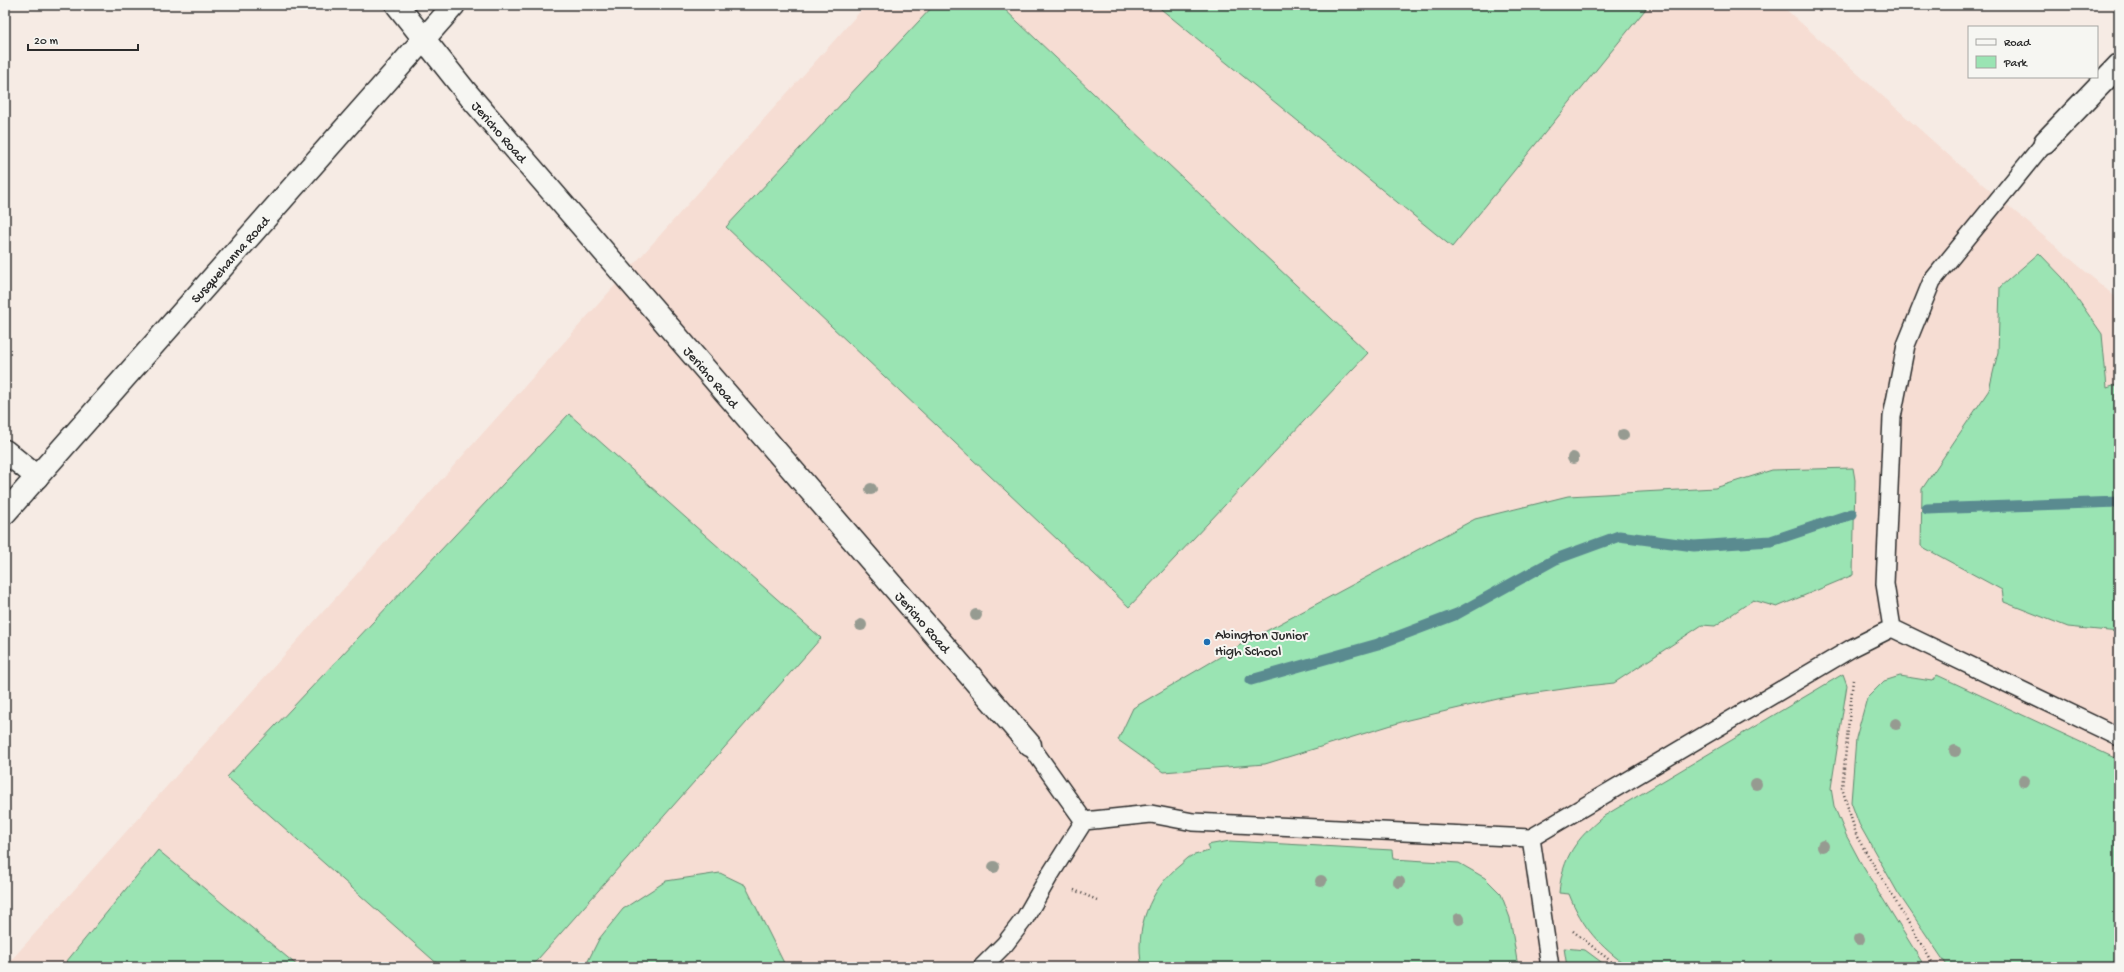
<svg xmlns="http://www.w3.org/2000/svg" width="2124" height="972" font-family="'Gochi Hand',sans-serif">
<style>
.built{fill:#f6ddd3}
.green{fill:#9ae4b3;stroke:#62886f}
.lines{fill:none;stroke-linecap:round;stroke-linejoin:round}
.stream{stroke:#5a8b90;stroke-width:11}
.service-casing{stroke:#2b2b2b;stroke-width:20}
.minor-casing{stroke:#2b2b2b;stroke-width:25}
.secondary-casing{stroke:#2b2b2b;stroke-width:25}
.path{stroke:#2b2b2b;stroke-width:2.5;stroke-dasharray:1 3;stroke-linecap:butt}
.service{stroke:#f6f6f2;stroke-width:17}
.minor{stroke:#f6f6f2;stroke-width:22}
.secondary{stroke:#f6f6f2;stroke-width:22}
.tree{fill:#969b91}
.poi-dot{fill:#1f6fb2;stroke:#f6f6f2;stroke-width:1.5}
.labels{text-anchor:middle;stroke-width:4;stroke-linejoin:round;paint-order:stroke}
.street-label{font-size:14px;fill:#2b2b2b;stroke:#f6f6f2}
.poi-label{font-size:14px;fill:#2b2b2b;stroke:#f6f6f2;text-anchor:start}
</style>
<rect width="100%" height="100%" fill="#f6ebe4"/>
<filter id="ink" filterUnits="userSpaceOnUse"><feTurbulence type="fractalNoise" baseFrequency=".025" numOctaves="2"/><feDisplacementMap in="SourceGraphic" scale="8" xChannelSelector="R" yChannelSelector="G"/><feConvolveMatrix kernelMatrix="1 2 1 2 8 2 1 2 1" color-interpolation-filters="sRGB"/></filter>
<g filter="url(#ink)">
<!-- built -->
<path class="built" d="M866,5H1781L1954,160L2119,300V967H5Z"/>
<!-- green -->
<path class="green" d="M934,5H1000L1368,353L1129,607L726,227Z
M1156,5H1649L1452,247Z
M2039,253L2063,278L2102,334L2107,388L2119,384V632L2068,627L2004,602L2002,590L1921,546L1922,489L1989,390L1998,352L2000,287Z
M569,414L821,638L531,967H441L227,777Z
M1853,468L1855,480L1853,575L1777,607L1753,600L1715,626L1702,625L1614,683L1577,687L1502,698L1408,720L1265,764L1163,772L1118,740L1133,708L1242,644L1475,519L1568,496L1715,488L1772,470Z
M1843,674L1847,685L1831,788L1834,806L1846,835L1862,865L1925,967H1629C1600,947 1582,927 1569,894L1559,893C1562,857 1577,838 1604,816Z
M1937,675L2119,760V967H1948L1898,893L1859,824L1851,802L1856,738L1867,698L1884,681L1900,676L1932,681Z
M1230,841L1392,850L1393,859L1459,863L1485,878L1501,894L1510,918L1518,967H1142C1134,930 1150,889 1179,866C1183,863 1187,858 1191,856C1197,854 1203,853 1209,851L1207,845Z
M158,850L299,967H62Z
M720,873L745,885L786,967H585L599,939L623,909L666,881Z
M1564,948L1585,950L1608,967H1567Z"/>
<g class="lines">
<!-- stream -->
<path class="stream" d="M1927,509L2119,502
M1251,680L1378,644L1457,614L1556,559L1619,536L1694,546L1771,541L1852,514"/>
<!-- service casing -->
<g class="service-casing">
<path id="service" d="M1892,628L1885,584L1892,417L1906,345L1932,281L2045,142
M1084,821L1151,814L1193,822L1531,838L1852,648L1892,628L2119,737
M1531,838L1550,967
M982,967L1005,944L1025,918L1048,878L1084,821L1030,745"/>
</g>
<!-- minor casing -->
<g class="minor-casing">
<g id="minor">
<path id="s1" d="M397,5L466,92L1030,745"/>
<path d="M2045,142L2119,65"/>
<path d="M5,451L37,477"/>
</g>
</g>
<!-- secondary casing -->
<g class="secondary-casing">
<g id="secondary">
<path id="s2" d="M5,513L454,5"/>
</g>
</g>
<!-- path -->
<path class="path" d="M1853,680L1842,788L1857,837L1935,967
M1074,890L1097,900
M1573,931L1618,967"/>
<!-- service -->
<use href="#service" class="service"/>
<!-- minor -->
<use href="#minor" class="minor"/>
<!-- secondary -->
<use href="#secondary" class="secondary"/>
</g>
<!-- trees -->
<g class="tree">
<circle cx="1623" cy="435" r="6"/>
<circle cx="1573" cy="458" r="6"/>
<circle cx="871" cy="489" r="6"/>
<circle cx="976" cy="615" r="6"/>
<circle cx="861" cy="625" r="6"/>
<circle cx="1896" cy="724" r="6"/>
<circle cx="1955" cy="751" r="6"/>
<circle cx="2024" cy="781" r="6"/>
<circle cx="1756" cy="784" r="6"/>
<circle cx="1823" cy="846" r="6"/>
<circle cx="994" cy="867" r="6"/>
<circle cx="1321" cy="881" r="6"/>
<circle cx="1399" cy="882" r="6"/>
<circle cx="1459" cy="919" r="6"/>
<circle cx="1859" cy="939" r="6"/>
</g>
</g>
<!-- markers -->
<circle class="poi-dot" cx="1207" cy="642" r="4"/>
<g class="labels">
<!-- street labels -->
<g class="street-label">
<text dy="5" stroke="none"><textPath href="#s1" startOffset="163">Jericho Road</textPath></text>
<text dy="5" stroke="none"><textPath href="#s2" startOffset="339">Susquehanna Road</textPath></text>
<text dy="5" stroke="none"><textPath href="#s1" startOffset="487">Jericho Road</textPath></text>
<text dy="5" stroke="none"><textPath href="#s1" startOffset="811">Jericho Road</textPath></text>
</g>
<!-- poi labels -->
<g class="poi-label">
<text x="1215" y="639">Abington Junior<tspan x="1215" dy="16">High School</tspan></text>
</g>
</g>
<!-- margin -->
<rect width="2124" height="972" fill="none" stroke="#f6f6f2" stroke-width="20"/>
<rect x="10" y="10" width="2104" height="952" fill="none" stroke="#2b2b2b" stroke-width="1.5" filter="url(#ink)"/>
<!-- legend -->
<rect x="1968" y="26" width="130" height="52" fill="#f6f6f2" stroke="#a5a5a2"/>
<rect x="1976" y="39" width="20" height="6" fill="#f6f6f2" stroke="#a5a5a2"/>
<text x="2004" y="46" font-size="12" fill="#2b2b2b">Road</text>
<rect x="1976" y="56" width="20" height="12" fill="#9ae4b3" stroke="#a5a5a2"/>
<text x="2004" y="66" font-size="12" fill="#2b2b2b">Park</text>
<!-- scale -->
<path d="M28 44v6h110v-6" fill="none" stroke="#2b2b2b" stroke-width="2"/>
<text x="34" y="44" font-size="12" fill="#2b2b2b" stroke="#f6f6f2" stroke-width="3" paint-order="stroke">20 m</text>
</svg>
